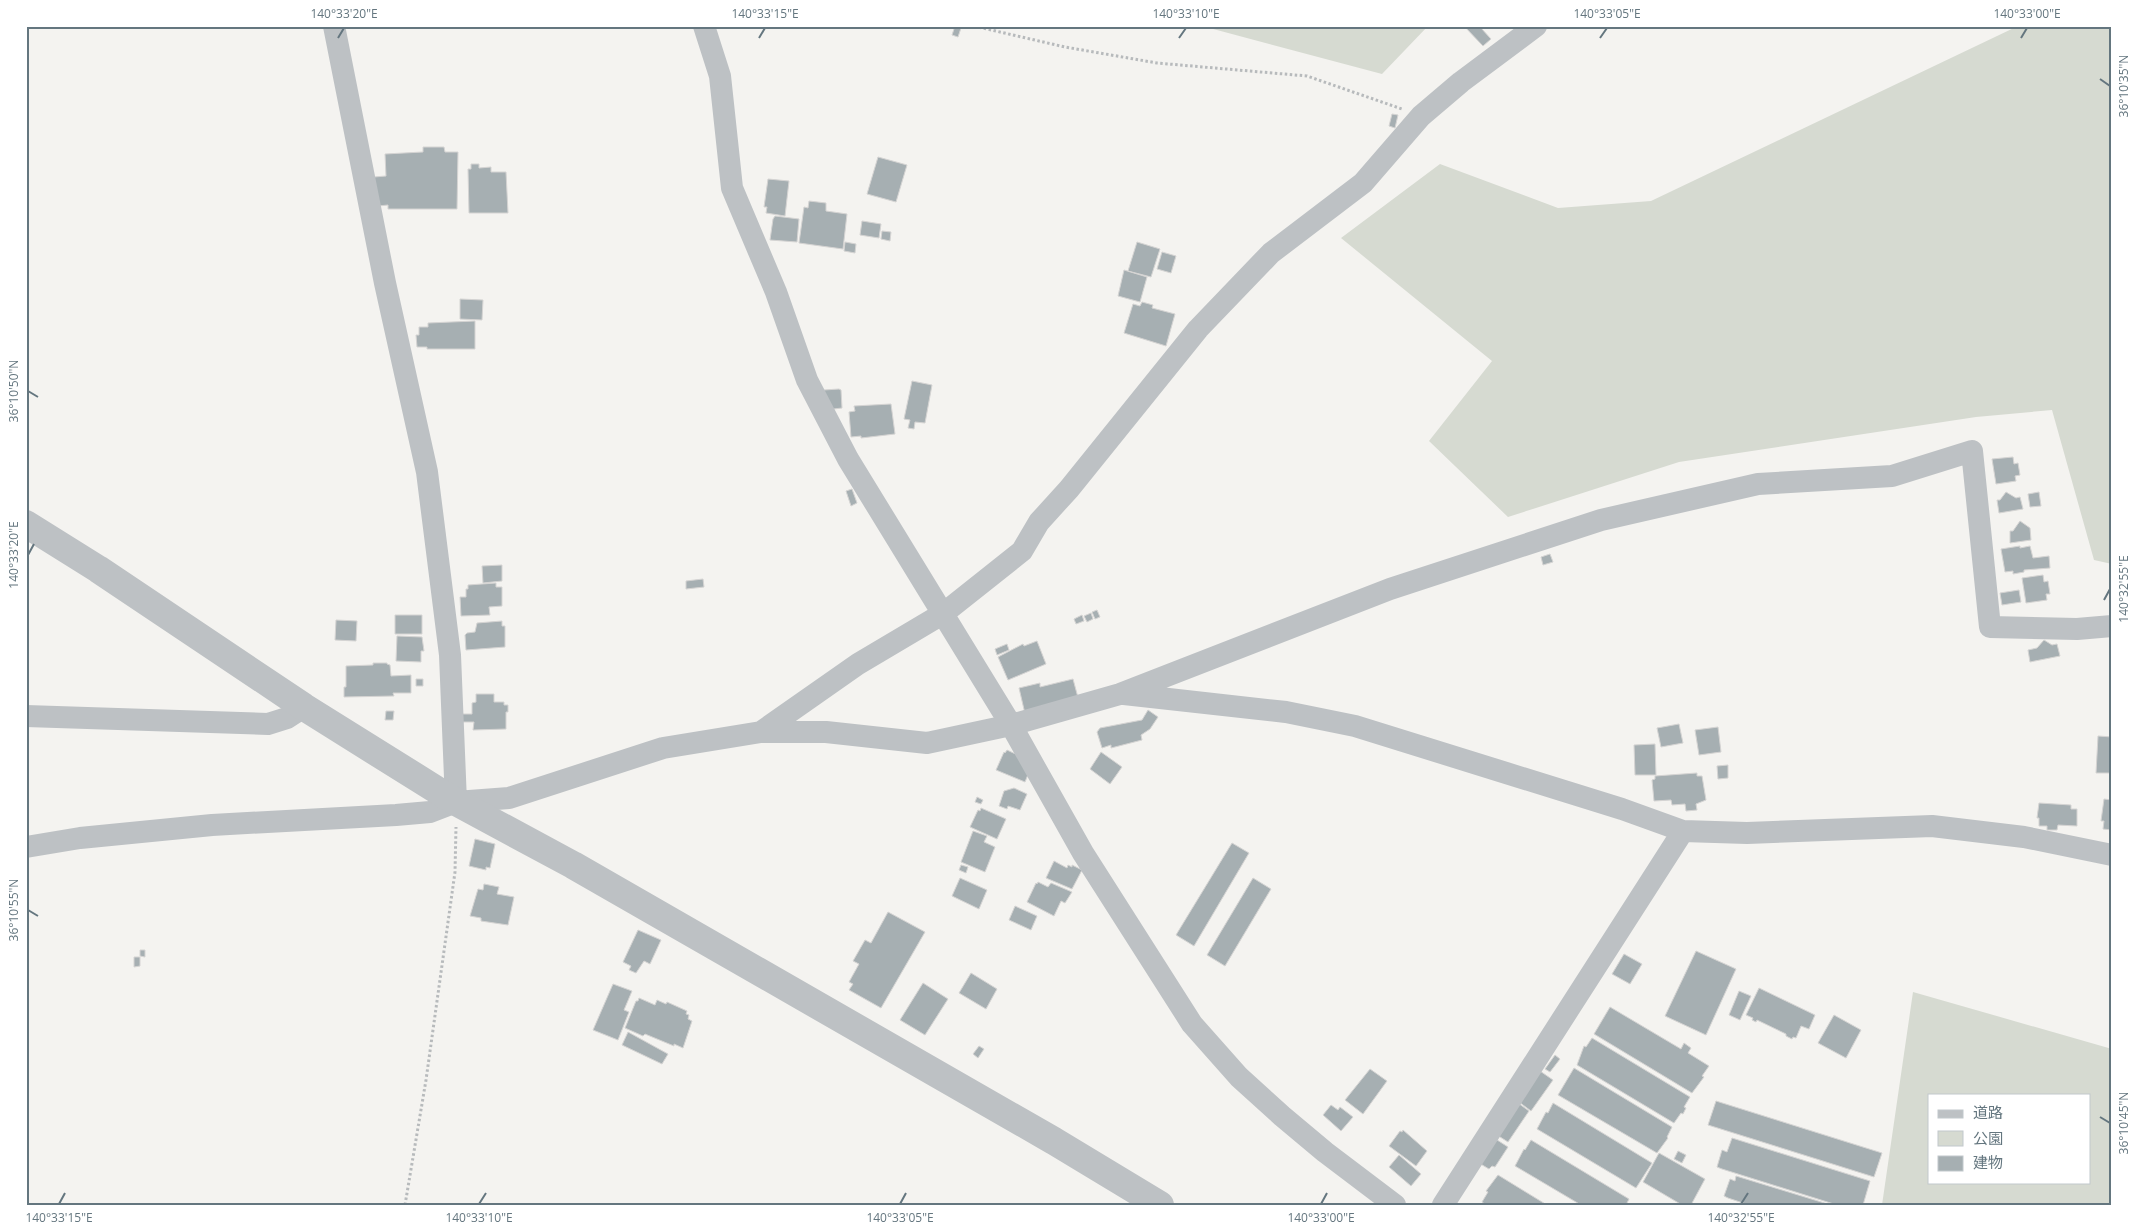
<svg xmlns="http://www.w3.org/2000/svg" width="2138" height="1231" font-family="'Open Sans','Noto Sans JP',sans-serif">
<style>
.green{fill:#d6dad1;fill-rule:evenodd}
.building{fill:#a6afb2;stroke:#d5d4d3}
.lines{fill:none;stroke-linecap:round;stroke-linejoin:round}
.path{stroke:#b7babc;stroke-width:3;stroke-dasharray:2.5 2.5;stroke-linecap:butt}
.minor{stroke:#bdc1c4;stroke-width:22}
.tertiary{stroke:#bdc1c4;stroke-width:28}
.ticks{fill:none;stroke:#64767f;stroke-width:2}
.neatline{fill:none;stroke:#64767f;stroke-width:2}
.ticks-label{font-size:12px;text-anchor:middle;fill:#64767f}
</style>
<rect width="100%" height="100%" fill="#f4f3f0"/>
<!-- green -->
<path class="green" d="M1202,26H1428L1382,74Z
M2018,26H2112V564L2094,560L2052,410L1976,417L1679,462L1508,517L1429,441L1492,361L1341,238L1440,164L1558,208L1651,201Z
M1913,992L2112,1049V1205H1882ZM1929,1095H2089V1182H1929Z"/>
<!-- building -->
<path class="building" d="M955,26L961,28L958,37L952,35Z
M1464,26H1483L1481,28L1491,39L1483,46Z
M1392,114L1398,115L1395,128L1389,126Z
M423,147H444L445,152H458L457,209H388V205L378,206L374,177L386,176L385,154L423,152Z
M878,157L907,165L896,202L867,194Z
M471,164H479V168L491,167V172H506L508,213H469L468,169H471Z
M768,179L789,181L785,216L766,213L767,207H764Z
M809,201L826,203V211L847,214L843,249L799,243L804,207L808,208Z
M775,216L799,219L797,242L770,240L773,219Z
M862,221L881,224L879,238L860,235Z
M882,231L891,232L890,241L881,239Z
M845,242L856,244L855,253L844,251Z
M1137,242L1160,249L1151,277L1128,271Z
M1162,252L1176,256L1171,273L1157,269Z
M1124,270L1147,277L1140,302L1118,296Z
M460,299L483,300L482,320L460,319Z
M1142,302L1153,305L1152,308L1175,314L1166,346L1124,333L1133,304L1140,306Z
M475,321V349H427V347H417L416,335H419V327H428V323Z
M912,381L932,385L925,423L915,422L914,429L908,428L910,420L904,419Z
M839,389L841,390L842,408L825,410L824,390Z
M891,404L895,434L861,438V436L851,437L849,412L855,411L854,406Z
M2013,457L2014,464L2018,463L2020,475L2015,476L2016,481L1996,484L1992,459Z
M852,489L857,503L851,506L846,491Z
M2006,492L2016,498L2020,497L2023,509L1999,513L1997,500H2000Z
M2039,492L2041,506L2030,507L2028,494Z
M2020,521L2030,528L2031,540L2010,543V531H2013Z
M2020,546V548L2030,546L2033,558L2049,556L2050,568L2024,570V572L2013,574V571L2005,572L2001,549Z
M1550,554L1553,562L1543,565L1541,557Z
M502,565V581L483,583L482,566Z
M2043,575L2044,582L2048,581L2050,594H2046L2047,600L2026,603L2022,578Z
M703,579L704,587L686,589V581Z
M496,583V587H502V606L489,607L490,615L461,616L460,597H466V589H468V585Z
M2019,590L2021,602L2002,605L2000,593Z
M1097,610L1100,617L1095,619L1092,612Z
M1091,613L1093,619L1087,622L1084,616Z
M395,615H422V634H395Z
M1082,615L1084,621L1076,624L1074,619Z
M336,620L357,621L356,641L335,640Z
M502,621V626H505V647L466,650L465,635L467,633L475,632L477,623Z
M397,636L422,637L424,651H421V662L396,661Z
M2044,640L2052,645L2057,644L2060,656L2030,662L2028,650L2037,648Z
M1037,641L1046,664L1008,680L998,657L1023,644L1024,646Z
M1007,644L1009,650L997,655L995,649Z
M373,663H387V664L390,665L391,676L411,675V693H393L394,696L344,697V687H346V666L373,665Z
M416,679H423V686H416Z
M1073,679L1080,705L1026,718L1019,688L1040,683V687Z
M476,694H494V702H504V705H508V712H506V729L473,730L474,722H459L458,714H472V703L476,702Z
M1148,710L1158,717L1150,729L1141,735L1142,740L1111,748V745L1102,748L1097,732L1100,728L1142,720Z
M386,711H394L393,720H385Z
M1679,724L1683,743L1661,747L1657,728Z
M1718,727L1721,752L1699,755L1695,730Z
M2098,736L2112,737V773H2096Z
M1655,744L1656,775H1635L1634,745Z
M1007,750L1022,757L1031,767L1025,782L996,770L1004,752L1005,753Z
M1101,752L1122,767L1110,784L1090,769Z
M1728,765V778L1718,779L1717,766Z
M1697,773V776H1702L1706,800L1696,804L1697,810L1686,811L1685,804L1672,805L1671,800L1654,801L1652,780L1655,779V776Z
M1014,788L1027,794L1020,810L1008,806L1007,809L999,806L1004,791Z
M977,797L983,800L981,804L975,802Z
M2104,799L2112,800V830L2103,829L2104,821H2101Z
M2039,803L2071,805V809H2077V826L2058,825L2057,830H2047V826H2039V818H2037Z
M981,808L1006,819L997,839L970,827L978,810L980,811Z
M973,831L987,836L984,842L995,847L985,872L961,862Z
M475,839L495,844L490,868L486,867V870L469,866Z
M1232,843L1249,853L1194,946L1176,935Z
M1054,861L1067,868L1068,865L1072,867V865L1082,870L1072,889L1046,878Z
M961,865L968,867L966,873L959,870Z
M960,878L987,890L979,909L952,896Z
M1253,878L1271,889L1225,966L1207,955Z
M1038,882L1048,887L1051,883L1072,892L1065,903L1061,901L1054,916L1027,902L1036,883L1037,884Z
M484,884L499,887L497,894L514,897L508,925L481,921V918L470,916L478,889L483,890Z
M1015,906L1037,916L1031,930L1009,920Z
M888,912L925,932L881,1008L849,990L853,984L849,982L859,964L853,961L865,940L871,943Z
M638,930L661,940L650,964L644,961L636,973L629,970L631,966L623,962Z
M140,950H145V957L140,956Z
M1696,951L1736,969L1706,1035L1665,1016Z
M1624,954L1642,964L1630,984L1612,974Z
M134,957H140V966L134,967Z
M971,973L997,989L986,1009L959,993Z
M923,983L948,999L925,1035L900,1020Z
M613,984L632,991L624,1010L629,1012L618,1040L593,1030Z
M1759,988L1815,1015L1809,1029L1801,1026L1796,1038L1793,1037L1792,1039L1786,1036V1034L1757,1020L1756,1022L1752,1020L1753,1018L1746,1015Z
M1739,991L1751,996L1740,1020L1729,1015Z
M639,998L655,1005L657,1000L666,1004L667,1002L687,1011L686,1014L689,1015L688,1019L692,1021L683,1048L674,1044V1046L645,1034L643,1036L625,1028L636,1001H638Z
M1610,1007L1681,1049L1684,1043L1691,1048L1688,1053L1709,1066L1702,1076L1704,1077L1692,1093L1594,1034Z
M1834,1015L1861,1030L1846,1058L1818,1043Z
M628,1032L668,1054L662,1064L622,1045Z
M1592,1038L1690,1097L1684,1107L1686,1108L1683,1114L1681,1113L1674,1123L1577,1065L1584,1046L1586,1047Z
M979,1046L984,1049L978,1058L973,1054Z
M1555,1055L1560,1059L1550,1072L1545,1069Z
M1574,1068L1672,1127L1667,1137L1668,1138L1657,1153L1558,1095Z
M1370,1069L1387,1081L1363,1114L1345,1100Z
M1540,1071L1553,1080L1531,1111L1519,1102Z
M1716,1101L1882,1153L1874,1177L1708,1125Z
M1518,1103L1529,1111L1508,1142L1497,1135Z
M1553,1103L1652,1163L1636,1188L1537,1129L1546,1112L1548,1113Z
M1331,1105L1338,1110L1340,1107L1353,1117L1341,1131L1323,1115Z
M1403,1130L1427,1151L1416,1166L1389,1146L1400,1131L1402,1132Z
M1494,1138L1508,1147L1495,1167L1492,1166L1489,1169L1479,1163Z
M1732,1138L1870,1181L1863,1205H1837L1722,1169L1717,1167L1722,1150L1727,1152Z
M1531,1140L1629,1199L1626,1205H1581L1515,1166L1524,1149L1525,1150Z
M1678,1151L1686,1155L1682,1163L1674,1159Z
M1659,1153L1705,1179L1691,1205H1682L1643,1182Z
M1399,1155L1421,1174L1411,1186L1389,1167Z
M1498,1175L1547,1205H1486L1482,1202L1488,1192L1486,1191Z
M1736,1176L1831,1205H1749L1728,1198L1724,1196L1730,1179L1735,1181Z"/>
<g class="lines">
<!-- path -->
<path class="path" d="M974,26L1065,47L1157,63L1307,76L1402,109
M405,1205L426,1080L455,872L456,827"/>
<!-- minor -->
<path class="minor" d="M334,26L385,283L427,472L450,655L456,802
M704,26L720,76L732,188L776,292L807,380L848,459L1011,725L1083,853L1192,1024L1239,1077L1282,1116L1325,1152L1395,1205
M1124,694L1286,712L1355,726L1622,809L1683,831L1747,833L1932,826L2024,837L2112,855
M26,716L268,724L287,718L304,707
M761,732L858,664L944,613L1022,551L1039,522L1069,489L1198,329L1271,253L1363,183L1421,116L1461,82L1536,26
M26,847L80,838L212,825L396,815L430,812L456,802L509,798L663,748L761,732H826L927,743L1011,725L1120,694L1390,589L1601,520L1758,484L1892,476L1972,451L1990,627L2077,629L2112,626
M1443,1205L1683,831"/>
<!-- tertiary -->
<path class="tertiary" d="M26,524L98,569L304,707L456,802L573,865L1054,1141L1160,1205"/>
</g>
<!-- ticks -->
<path class="ticks" d="M338,38L344,28M759,38L765,28M1179,38L1186,28M1600,38L1607,28M2021,38L2027,28M2100,79L2110,86M28,391L38,397M28,555L34,544M2104,600L2110,589M28,910L38,916M2100,1117L2110,1123M59,1204L65,1193M479,1204L486,1193M900,1204L906,1193M1321,1204L1327,1193M1741,1204L1748,1193"/>
<!-- border -->
<rect width="2138" height="1231" fill="none" stroke="#ffffff" stroke-width="55"/>
<!-- legend -->
<rect x="1928" y="1094" width="162" height="90" fill="#ffffff" stroke="#c1c8cc"/>
<rect x="1938" y="1110" width="25" height="8" fill="#bdc1c4" stroke="#c1c8cc"/>
<text x="1973" y="1118" font-size="15" fill="#64767f">道路</text>
<rect x="1938" y="1131" width="25" height="15" fill="#d6dad1" stroke="#c1c8cc"/>
<text x="1973" y="1144" font-size="15" fill="#64767f">公園</text>
<rect x="1938" y="1156" width="25" height="15" fill="#a6afb2" stroke="#c1c8cc"/>
<text x="1973" y="1168" font-size="15" fill="#64767f">建物</text>
<rect x="28" y="28" width="2082" height="1176" class="neatline"/>
<g class="ticks-label">
<text x="344" y="18">140°33'20"E</text>
<text x="765" y="18">140°33'15"E</text>
<text x="1186" y="18">140°33'10"E</text>
<text x="1607" y="18">140°33'05"E</text>
<text x="2027" y="18">140°33'00"E</text>
<text transform="translate(2124 86) rotate(-90)" y="4">36°10'35"N</text>
<text transform="translate(14 391) rotate(-90)" y="4">36°10'50"N</text>
<text transform="translate(14 555) rotate(-90)" y="4">140°33'20"E</text>
<text transform="translate(2124 589) rotate(-90)" y="4">140°32'55"E</text>
<text transform="translate(14 910) rotate(-90)" y="4">36°10'55"N</text>
<text transform="translate(2124 1123) rotate(-90)" y="4">36°10'45"N</text>
<text x="59" y="1222">140°33'15"E</text>
<text x="479" y="1222">140°33'10"E</text>
<text x="900" y="1222">140°33'05"E</text>
<text x="1321" y="1222">140°33'00"E</text>
<text x="1741" y="1222">140°32'55"E</text>
</g>
</svg>
